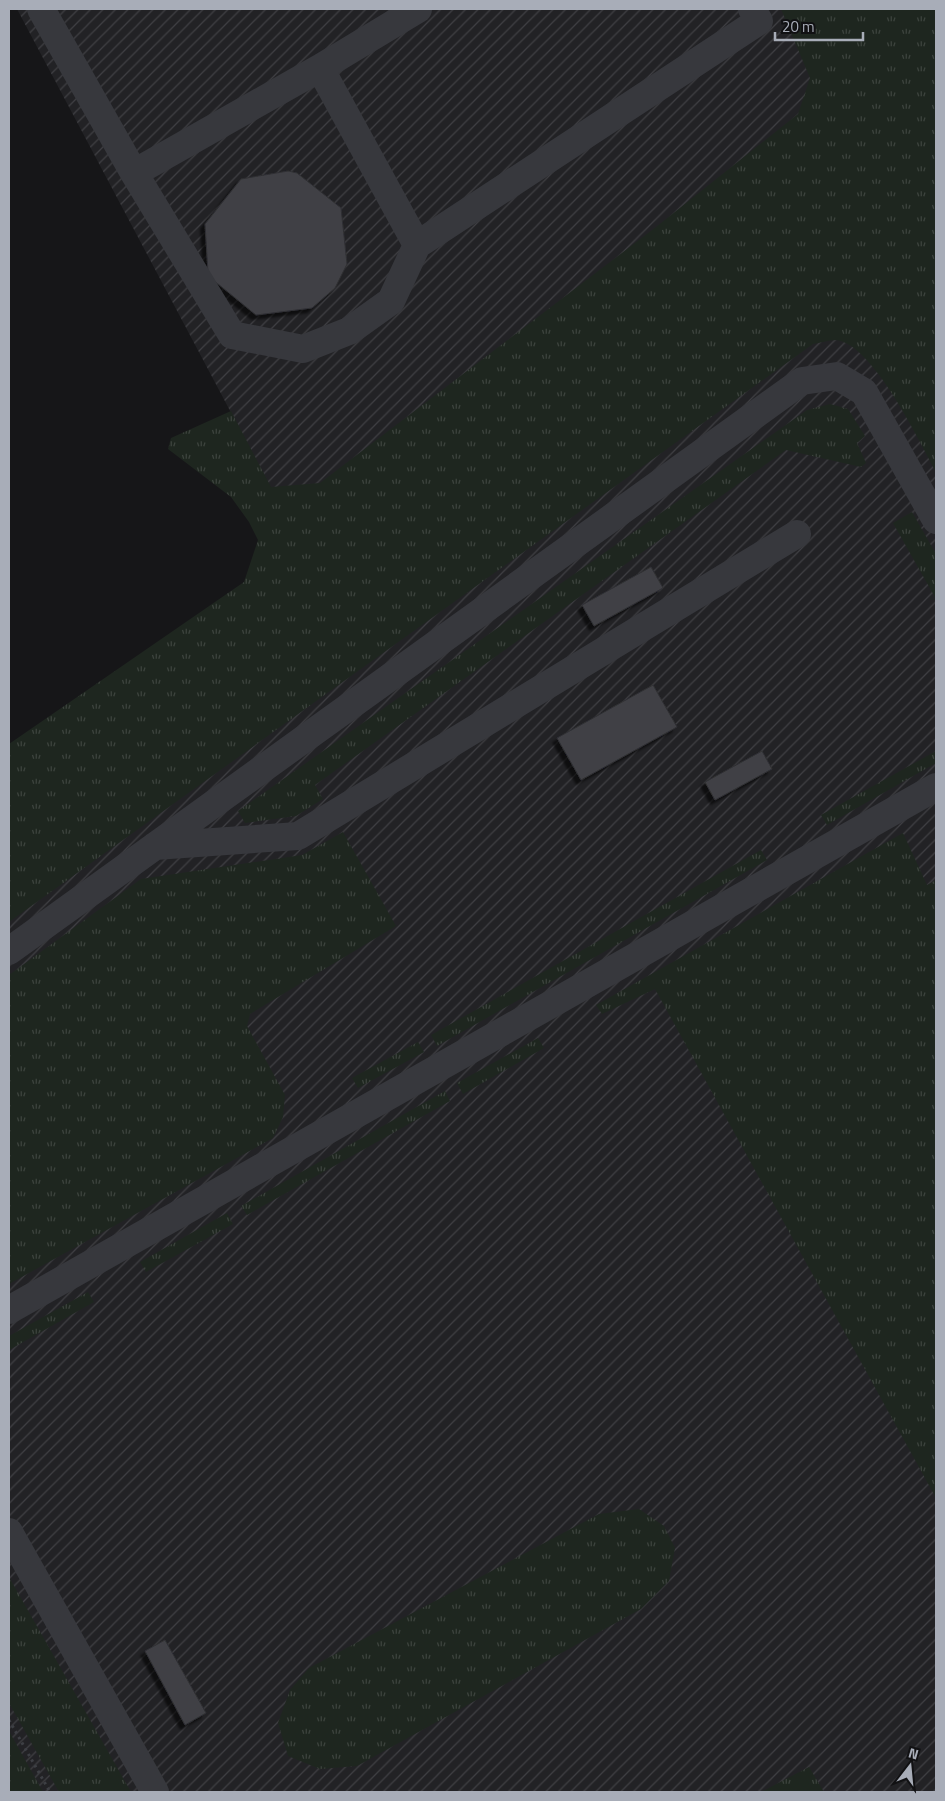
<svg xmlns="http://www.w3.org/2000/svg" width="945" height="1801" font-family="'Titillium Web',sans-serif">
<style>
.industrial{fill:url(#industrial-furrows)}
.grass{fill:url(#grass-tufts)}
.building{fill:#404145;stroke:#303034;filter:url(#shadow)}
.lines{fill:none;stroke-linecap:round;stroke-linejoin:round}
.path{stroke:#3d3f44;stroke-width:3;stroke-dasharray:2.5 4;stroke-linecap:butt}
.minor{stroke:#37383d;stroke-width:28}
</style>
<defs>
<pattern id="industrial-furrows" width="10" height="10" patternUnits="userSpaceOnUse" patternTransform="scale(1.25)"><rect width="10" height="10" fill="#222225"/><path d="M-1 1l2-2M0 10L10 0M9 11l2-2" fill="none" stroke="#3f3f43"/></pattern>
<pattern id="grass-tufts" width="24" height="20" patternUnits="userSpaceOnUse" patternTransform="scale(1.25)"><rect width="24" height="20" fill="#1e261f"/><path d="M3 7l-1-3M5 7V3M7 7l1-3M15 17l-1-3M17 17v-4M19 17l1-3" fill="none" stroke="#3c433d"/></pattern>
<filter id="shadow"><feDropShadow dx="-4.5" dy="4.5" stdDeviation="1" flood-color="#0009"/></filter>
</defs>
<rect width="100%" height="100%" fill="#161618"/>
<!-- industrial -->
<path class="industrial" d="M17,9H831L936,174V1792H9V764L296,553L271,488Z"/>
<!-- grass -->
<path class="grass" d="M781,9H936V472C919,441 873,344 836,340C829,340 820,343 813,344L9,922V744L244,582L258,540L249,522L231,497L168,449L171,438L231,411L271,487L320,483L656,227L798,114L810,78Z
M830,404L848,409L865,436L857,443L866,463L861,467L786,450L315,785L323,799L296,816L245,823L238,811L807,410Z
M912,512L936,554V599L893,523Z
M936,751V763L827,825L821,815Z
M343,832L396,926L250,1014L247,1026L285,1095L283,1117L273,1138L9,1284V975L141,879L302,855Z
M903,833L927,885L936,880V1498L655,989L602,1014L596,1005Z
M761,850L767,860L437,1046L431,1035Z
M538,1038L544,1048L463,1094L457,1083Z
M418,1042L424,1052L358,1088L352,1078Z
M445,1091L450,1101L247,1215L241,1206Z
M227,1213L233,1224L146,1272L140,1262Z
M88,1292L94,1302L9,1350V1336Z
M639,1509L664,1526L675,1548L669,1581L641,1609L357,1766L320,1769L288,1756L278,1723L290,1690L309,1668L599,1514Z
M9,1577L131,1792H59L9,1703Z
M9,1731L43,1792H9Z
M809,1767L824,1792H761Z"/>
<!-- building -->
<path class="building" d="M288,171L297,173L341,208L347,264L335,288L312,308L256,315L212,279L208,272L205,224L241,179Z
M651,567L663,588L594,626L582,605Z
M653,685L677,727L581,780L557,738Z
M762,751L772,769L715,800L705,782Z
M165,1640L206,1713L185,1725L145,1651Z"/>
<g class="lines">
<!-- path -->
<path class="path" d="M9,1720L50,1792"/>
<!-- minor -->
<path class="minor" d="M41,9L134,173L232,335L303,349L349,331L391,301L417,245L320,68L134,173
M320,68L418,9
M417,245L759,21L752,9
M155,846L298,836L797,534
M9,951L802,381L837,376L864,392L936,520
M9,1310L936,787
M9,1532L155,1792"/>
</g>
<!-- border -->
<rect width="945" height="1801" fill="none" stroke="#a8adb8" stroke-width="20"/>
<!-- north arrow -->
<g transform="translate(910 1766) rotate(16)" stroke="#111113" stroke-width="4" paint-order="stroke">
<path d="M0-4L9 19L0 12L-9 19Z" fill="#a8adb8"/>
<text y="-8" font-size="14" font-weight="bold" text-anchor="middle" fill="#a8adb8">N</text>
</g>
<!-- scale -->
<path d="M775 32v8h88v-8" fill="none" stroke="#a8adb8" stroke-width="2.5"/>
<text x="782" y="32" font-size="15" fill="#a8adb8" stroke="#111113" stroke-width="4" paint-order="stroke">20 m</text>
</svg>
